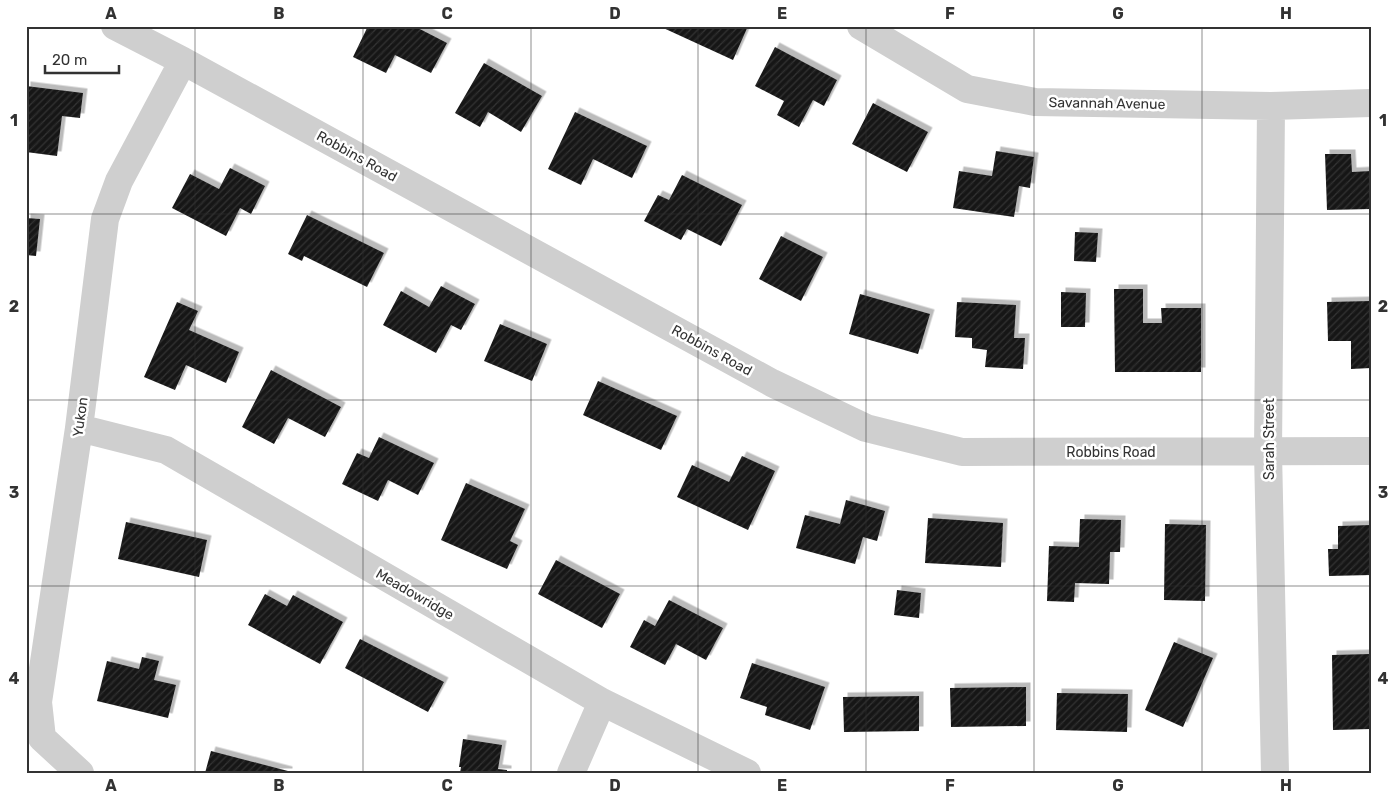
<svg xmlns="http://www.w3.org/2000/svg" width="1397" height="799" font-family="Rubik,sans-serif">
<style>
.building{fill:url(#building-hatch);filter:url(#shadow)}
.lines{fill:none;stroke-linecap:round;stroke-linejoin:round}
.street{stroke:#cfcfcf;stroke-width:28}
.grid{fill:none;stroke:#323232;stroke-width:1;stroke-opacity:0.55}
.labels{text-anchor:middle;stroke-width:5;stroke-linejoin:round;paint-order:stroke}
.street-label{font-size:14px;fill:#323232;stroke:#fff}
.neatline{fill:none;stroke:#323232;stroke-width:2}
.grid-label{font-size:16px;text-anchor:middle;font-weight:bold;fill:#323232}
</style>
<defs>
<pattern id="building-hatch" width="6" height="6" patternUnits="userSpaceOnUse" patternTransform="scale(1.25)"><rect width="6" height="6" fill="#191919"/><path d="M-1 1l2-2M0 6l6-6M5 7l2-2" fill="none" stroke="#323232"/></pattern>
<filter id="shadow"><feDropShadow dx="4.5" dy="-4.5" stdDeviation="0" flood-color="#0004"/></filter>
</defs>
<rect width="100%" height="100%" fill="#fff"/>
<!-- building -->
<path class="building" d="M368,26H414L447,43L431,73L395,55L386,73L353,57Z
M659,26H748L733,60Z
M775,47L837,80L824,106L813,100L799,127L777,115L784,101L755,86Z
M484,63L542,96L521,132L488,112L480,127L455,113Z
M26,86L83,93L80,118L62,116L57,156L26,152Z
M873,103L928,132L907,172L852,144Z
M575,112L647,146L632,178L593,159L581,185L548,169Z
M996,151L1034,157L1030,188L1019,186L1014,217L953,208L959,171L992,176Z
M1325,154H1351L1352,172L1371,171V209L1327,210Z
M230,168L265,186L251,214L240,208L226,236L172,208L190,174L219,189Z
M682,175L742,205L721,246L687,229L681,240L644,221L658,195L669,200Z
M307,215L384,253L367,287L304,256L302,261L288,254Z
M26,218L40,219L36,256L26,255Z
M1075,232L1098,233L1096,262L1074,261Z
M781,236L823,257L801,301L759,279Z
M441,286L475,304L461,330L451,325L436,353L383,325L401,291L429,307Z
M1114,289H1143V323H1162L1161,308H1201V372H1115Z
M1061,292L1086,293L1085,327H1061Z
M860,294L930,314L918,354L849,334Z
M1371,301V368L1351,369V341H1328L1327,302Z
M177,302L198,311L189,330L239,352L226,383L186,365L175,390L144,377Z
M957,302L1016,305L1014,338H1025L1023,369L985,367L987,350L972,348V338L955,337Z
M500,324L547,344L532,381L484,361Z
M271,370L341,407L325,437L288,418L274,444L242,427Z
M598,381L677,416L661,450L583,415Z
M379,437L434,463L418,495L388,480L378,501L342,484L357,453L369,458Z
M742,456L775,471L748,530L677,497L692,465L729,482Z
M466,483L525,509L510,541L518,545L507,569L441,540Z
M846,500L885,511L877,541L863,537L855,564L796,548L805,515L840,524Z
M928,518L1003,523L1001,567L925,563Z
M1080,519L1121,520L1120,552H1110L1109,584L1075,583L1074,602L1047,601L1049,546L1079,547Z
M126,522L207,540L199,577L118,559Z
M1165,524L1206,525L1205,601L1164,600Z
M1371,525V575L1329,576L1328,549H1338V526Z
M556,560L620,594L602,628L538,594Z
M897,590L921,593L919,618L894,615Z
M265,594L287,606L293,595L343,622L320,664L248,625Z
M669,600L723,628L706,660L676,644L665,665L630,647L644,620L655,626Z
M360,639L444,682L428,712L345,668Z
M1174,642L1213,658L1183,727L1145,710Z
M1370,654L1371,729L1333,730L1332,655Z
M142,657L159,661L154,680L176,685L168,718L97,701L107,661L139,669Z
M752,663L825,687L810,730L765,715L767,707L740,698Z
M1026,687V726L951,727L950,688Z
M1057,693L1128,694L1127,732L1056,730Z
M919,696V731L844,732L843,697Z
M463,739L502,745L498,769L507,770V773H460L461,767H459Z
M211,751L288,771V773H205Z"/>
<g class="lines">
<!-- street -->
<path class="street" d="M115,26L183,61L772,383L866,428L962,452L1371,451
M861,26L967,89L1035,102L1271,106L1371,103
M1271,106L1268,452L1275,773
M79,428L166,450L602,702L747,773
M80,773L42,738L38,702L79,428L105,219L119,181L183,61
M571,773L602,702"/>
</g>
<!-- grid -->
<path class="grid" d="M195,26V773M363,26V773M531,26V773M698,26V773M866,26V773M1034,26V773M1202,26V773M26,214H1371M26,400H1371M26,586H1371"/>
<g class="labels">
<!-- street labels -->
<g class="street-label">
<text transform="translate(1107 103) rotate(1)" y="5">Savannah Avenue</text>
<text transform="translate(357 156) rotate(29)" y="5">Robbins Road</text>
<text transform="translate(712 350) rotate(29)" y="5">Robbins Road</text>
<text transform="translate(80 417) rotate(-82)" y="5">Yukon</text>
<text transform="translate(1269 439) rotate(-90)" y="5">Sarah Street</text>
<text x="1111" y="457">Robbins Road</text>
<text transform="translate(415 594) rotate(30)" y="5">Meadowridge</text>
</g>
</g>
<!-- border -->
<rect width="1397" height="799" fill="none" stroke="#ffffff" stroke-width="55"/>
<!-- scale -->
<path d="M45 65v8h74v-8" fill="none" stroke="#323232" stroke-width="2.5"/>
<text x="52" y="65" font-size="15" fill="#323232" stroke="#ffffff" stroke-width="4" paint-order="stroke">20 m</text>
<rect x="28" y="28" width="1342" height="744" class="neatline"/>
<g class="grid-label">
<text x="111" y="19">A</text>
<text x="279" y="19">B</text>
<text x="447" y="19">C</text>
<text x="615" y="19">D</text>
<text x="782" y="19">E</text>
<text x="950" y="19">F</text>
<text x="1118" y="19">G</text>
<text x="1286" y="19">H</text>
<text x="14" y="126">1</text>
<text x="1383" y="126">1</text>
<text x="14" y="312">2</text>
<text x="1383" y="312">2</text>
<text x="14" y="498">3</text>
<text x="1383" y="498">3</text>
<text x="14" y="684">4</text>
<text x="1383" y="684">4</text>
<text x="111" y="791">A</text>
<text x="279" y="791">B</text>
<text x="447" y="791">C</text>
<text x="615" y="791">D</text>
<text x="782" y="791">E</text>
<text x="950" y="791">F</text>
<text x="1118" y="791">G</text>
<text x="1286" y="791">H</text>
</g>
</svg>
